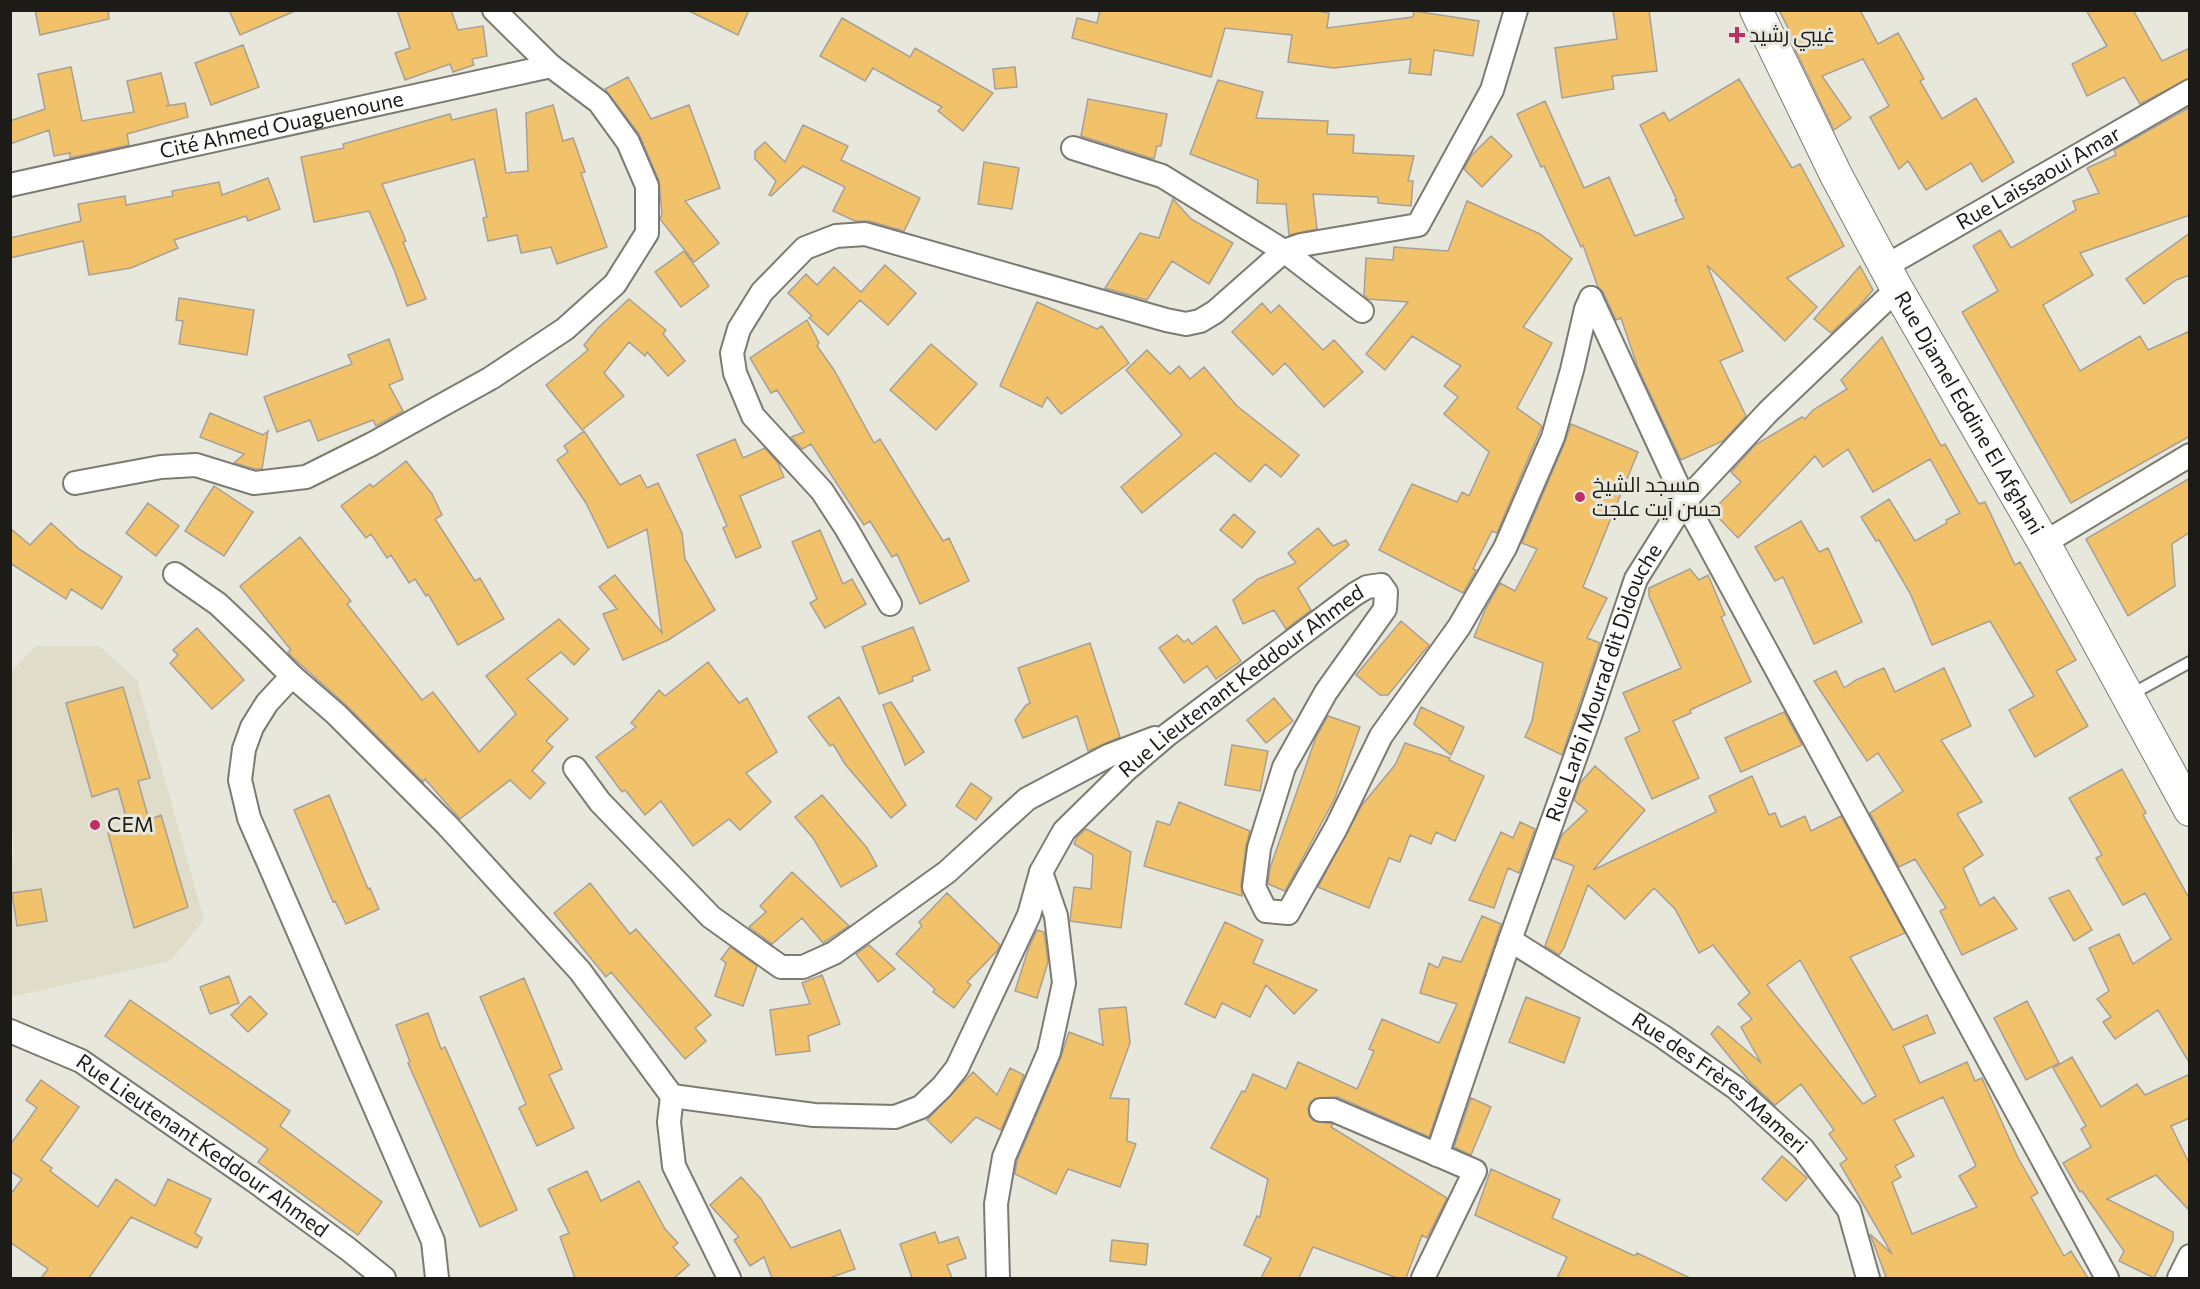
<svg xmlns="http://www.w3.org/2000/svg" width="2200" height="1289" font-family="Commissioner,Cairo,sans-serif">
<style>
.built{fill:#dfdcc9}
.building{fill:#f2c26b;stroke:#a6a096;stroke-width:1.5;fill-rule:evenodd}
.lines{fill:none;stroke-linecap:round;stroke-linejoin:round}
.service-casing{stroke:#7d7b71;stroke-width:14}
.minor-casing{stroke:#7d7b71;stroke-width:26}
.secondary-casing{stroke:#7d7b71;stroke-width:34}
.service{stroke:#fff;stroke-width:10}
.minor{stroke:#fff;stroke-width:22}
.secondary{stroke:#fff;stroke-width:32}
.poi-dot{fill:#ba2f68;stroke:#e8e7db;stroke-width:2}
.labels{text-anchor:middle;stroke-width:6;stroke-linejoin:round;paint-order:stroke}
.poi-label{font-size:21px;fill:#1c1b17;stroke:#e8e7db;text-anchor:start}
.street-label{font-size:21px;fill:#1c1b17;stroke:#e8e7db}
</style>
<rect width="100%" height="100%" fill="#e8e7db"/>
<!-- built -->
<path class="built" d="M36,646H99L137,680L204,920L170,961L11,997L10,858H14L10,793L11,672Z"/>
<!-- building -->
<path class="building" d="M35,10H108L109,19L40,35Z
M229,10H297L240,35Z
M397,10H451L458,30L483,26L487,56L472,59L474,65L453,72L450,64L405,80L395,53L410,48Z
M687,10H749L738,35Z
M1100,10H1314L1329,13L1327,28L1413,17L1414,11L1479,21L1473,56L1434,50L1431,75L1409,73L1411,59L1334,68L1288,62L1292,35L1225,28L1211,77L1072,38L1077,18L1097,23Z
M1613,10H1649L1657,71L1612,76L1614,89L1562,98L1555,48L1617,39Z
M1779,10H1860L1878,44L1898,33L1924,79L1920,81L1942,119L1976,98L2014,162L1982,182L1971,163L1926,190L1908,161L1899,169L1870,117L1889,106L1863,59L1822,76L1851,118L1834,130L1787,33L1790,32Z
M2086,10H2133L2162,61L2190,48V78L2140,104L2124,77L2087,96L2072,64L2107,46Z
M842,18L910,57L915,48L993,93L963,131L938,111L942,107L873,68L865,81L820,56Z
M243,45L259,87L211,105L195,63Z
M71,67L82,121L134,112L127,81L161,73L169,105L166,106L185,103L188,117L127,134L129,145L70,158V153L54,156L49,130L10,144V121L45,109L38,74Z
M1015,67L1017,87L995,89L993,69Z
M628,77L651,119L689,105L720,188L685,201L719,243L694,262L660,219L662,214L659,181L639,134L605,89Z
M1739,79L1792,168L1800,164L1844,246L1787,278L1817,307L1785,341L1707,265L1743,351L1720,361L1746,416L1723,441L1681,460L1638,368L1621,318L1616,320L1603,292L1598,287L1583,245L1581,247L1544,166L1541,167L1517,114L1545,101L1584,188L1609,177L1635,236L1684,218L1675,200H1677L1640,125L1664,112L1669,121Z
M1218,80L1263,92L1256,118L1328,121L1327,134L1354,135L1353,153L1414,156L1408,181H1413L1411,206L1378,203V197L1313,194L1317,229L1289,235L1286,204L1257,203L1258,180L1190,154Z
M1088,99L1167,114L1161,146H1157L1154,159L1081,136Z
M553,105L563,141L573,138L585,172L581,173L607,247L557,264L551,247L521,253L517,235L488,241L483,218L487,217L474,159L382,184L406,241L403,242L426,299L407,306L395,272L369,211L314,222L301,157L344,148L343,144L450,114L452,120L496,109L506,173L528,171L526,113Z
M2190,107V215L2080,253L2093,275L2043,305L2080,371L2140,336L2148,350L2190,331V436L2071,503L1962,312L1998,291L1973,246L2000,230L2011,248L2076,210L2073,201L2099,193L2087,168L2116,155L2114,150Z
M803,125L848,146L841,160L920,198L904,231L869,221H855L833,211L845,187L803,166L771,196L769,195L776,181L755,159V151L765,142L785,162Z
M1491,136L1512,156L1482,187L1464,169L1471,156Z
M984,162L1019,168L1012,209L978,204Z
M268,178L280,209L248,221L246,216L174,240L178,248L131,268L89,275L83,241L10,258V238L81,221L78,204L125,196L126,205L173,196L172,191L219,182L222,195Z
M1173,199L1191,219L1233,243L1209,284L1172,261L1147,300L1105,288L1140,233L1159,238Z
M1467,201L1540,234L1572,259L1523,327L1552,343L1517,408L1542,426L1497,533L1492,531L1473,569L1476,570L1463,593L1379,550L1412,484L1457,502L1462,492L1469,496L1489,452L1444,414L1458,397L1444,386L1461,366L1412,336L1385,370L1366,354L1408,302L1368,299L1364,295L1366,258L1393,260L1394,247L1448,251Z
M2190,233V275L2176,280L2144,304L2126,279Z
M684,251L709,286L681,307L655,272Z
M885,265L916,293L888,325L860,300L828,335L809,318L812,316L788,293L806,274L817,285L834,267L861,292Z
M1860,266L1873,290L1861,304L1831,333L1814,319Z
M179,298L254,310L247,355L179,344L183,321L176,320Z
M629,299L666,330L663,334L685,361L668,376L647,352L645,356L629,342L604,373L624,396L582,430L546,385L588,350L584,345L598,328Z
M1037,302L1097,329L1102,326L1129,363L1061,414L1047,397L1042,407L1000,386Z
M1262,303L1271,313L1279,305L1323,350L1334,340L1363,372L1324,407L1285,363L1273,375L1232,332Z
M807,320L819,343L817,346L834,370L874,443L880,439L943,541L949,538L969,581L920,604L897,554L892,557L870,521L864,525L811,444L802,449L791,437L804,432L777,390L771,393L750,358Z
M1882,337L1941,446L1945,444L1979,504L1985,502L2015,565L2020,562L2076,660L2056,671L2088,726L2035,757L2009,710L2034,696L1990,621L1932,645L1910,593L1879,540L1876,541L1861,517L1889,499L1915,541L1947,523L1946,520L1960,513L1930,459L1873,492L1848,449L1823,467L1815,456L1738,538L1712,511L1741,482L1731,472L1755,445L1802,417L1805,419L1813,410L1847,389L1841,380Z
M389,339L403,379L389,385L403,411L376,426L373,420L318,441L310,420L277,432L264,397L352,364L348,355Z
M931,344L977,384L936,430L890,390Z
M1147,350L1170,374L1179,366L1190,379L1204,367L1237,406L1299,455L1281,477L1265,464L1250,482L1215,453L1142,513L1121,487L1182,435L1126,370Z
M210,413L263,435L268,431L262,469H255L234,463L244,454L200,437Z
M1571,424L1638,452L1583,587L1607,598L1587,638L1600,643L1562,755L1525,737L1532,721L1543,663L1474,637L1485,610L1500,583L1515,591L1537,549L1522,543L1565,442Z
M584,431L620,485L640,475L647,488L658,483L682,533L685,559L715,610L668,640L623,660L603,614L617,609L599,587L615,575L662,633L647,529L608,548L586,503L557,460L568,452L564,446Z
M735,439L743,458L765,448L778,463L784,477L740,496L761,547L736,558L723,528L727,526L697,455Z
M406,461L432,494L442,515L435,519L475,581L480,578L504,619L458,645L428,594L426,596L415,579L409,583L391,555L387,558L371,534L366,538L341,506L370,484L373,487Z
M2190,478V532L2172,544L2175,586L2128,616L2086,539Z
M214,486L253,512L224,556L185,531Z
M148,503L179,526L156,556L126,533Z
M1234,514L1255,532L1242,548L1220,530Z
M1801,521L1819,552L1828,548L1862,622L1814,644L1783,577L1775,581L1755,547Z
M51,523L79,549L122,577L102,609L71,589L66,599L10,563V528L30,545Z
M1318,528L1333,546L1346,540L1349,545L1298,588L1311,610L1286,629L1274,610L1243,624L1233,600L1258,579L1296,563L1288,553Z
M820,530L843,584L852,579L866,604L825,628L810,603L817,599L792,542Z
M300,537L351,601L347,604L422,700L433,692L479,752L516,714L486,676L559,619L589,649L574,665L561,652L527,679L568,719L546,741L553,747L532,771L545,783L530,799L510,780L460,819L425,779L423,782L345,704L290,655L288,652L291,650L240,586Z
M1690,569L1699,580L1708,575L1725,615L1721,617L1751,682L1690,710L1691,713L1673,721L1699,778L1652,799L1625,738L1640,731L1623,693L1681,668L1649,596V588Z
M1401,621L1429,645L1388,695H1380L1356,675Z
M1216,626L1241,661L1216,679L1207,666L1184,683L1159,648L1177,635L1184,642L1188,639L1192,644Z
M913,627L930,670L912,677L913,681L879,694L862,647Z
M197,628L244,680L212,709L170,663L178,655L173,650Z
M1090,643L1120,737L1088,751L1077,716L1023,738L1015,720L1026,705L1030,703L1018,668Z
M708,662L739,703L747,698L777,752L746,773L771,802L740,830L729,819L693,846L661,801L645,815L625,790L622,792L596,757L636,727L631,723L659,690L665,696Z
M1884,668L1895,692L1944,668L1971,726L1941,740L1982,802L1957,814L1983,855L1963,868L1980,906L1994,897L2017,929L1962,955L1940,911L1946,908L1915,859L1899,867L1870,813L1903,791L1878,753L1867,761L1814,681L1836,671L1844,688L1856,680Z
M123,687L150,778L138,781L149,820L161,815L188,907L134,928L108,833L129,828L118,788L92,797L66,703Z
M839,697L906,805L891,818L845,764L833,744L830,746L808,717Z
M1274,698L1293,721L1266,743L1247,720Z
M891,702L924,752L905,765L883,705Z
M1421,707L1464,727L1451,755L1414,724Z
M1784,712L1802,745L1741,772L1725,738Z
M1328,716L1360,727L1335,798L1285,891L1268,884L1270,868L1316,737Z
M1405,743L1450,758L1449,760L1484,776L1455,841L1436,832L1431,844L1410,835L1400,862L1389,858L1369,908L1318,887L1362,805L1395,765Z
M1232,745L1268,751L1260,791L1225,785Z
M1595,766L1645,810L1593,870L1716,812L1709,796L1752,776L1769,815L1775,813L1781,827L1805,816L1811,831L1841,816L1905,933L1850,957L1893,1030L1927,1015L1935,1033L1903,1046L1920,1083L1967,1062L1975,1081L1982,1078L2018,1158L2038,1193L2031,1197L2064,1256L2071,1251L2088,1278H1883L1886,1277L1870,1234L1892,1254L1840,1164L1847,1159L1829,1134L1834,1130L1801,1084L1775,1105L1751,1083L1711,1034L1718,1026L1761,1063L1741,1027L1752,1019L1738,1004L1750,993L1713,945L1699,953L1675,909L1654,888L1625,919L1588,885L1564,948L1559,955L1545,946L1574,866L1553,858L1562,835L1587,811L1574,800L1580,783ZM1800,960L1876,1096L1863,1104L1767,985ZM1943,1097L1976,1166L1959,1176L1977,1207L1912,1234L1892,1182L1901,1177L1895,1166L1914,1156L1894,1120Z
M2122,769L2146,813L2143,815L2190,900V1064L2158,1010L2115,1039L2103,1022L2111,1017L2097,999L2109,991L2089,948L2119,934L2133,964L2171,939L2145,893L2123,905L2096,858L2102,855L2069,798Z
M971,783L992,798L976,820L956,806Z
M329,795L368,889L370,888L379,909L346,924L335,901L333,902L294,810Z
M822,795L867,848L877,866L841,887L813,838L795,817Z
M1179,802L1250,831L1246,846L1241,885L1242,896L1144,866L1157,821L1170,825Z
M1520,822L1535,829L1519,873L1508,868L1494,908L1469,900L1501,832L1513,838Z
M1086,829L1131,852L1121,928L1070,921L1074,887L1091,889L1093,855L1074,844L1077,837Z
M792,872L849,926L823,943L802,918L772,944L749,927L766,912L760,906Z
M590,883L630,934L636,929L711,1015L695,1028L706,1041L685,1059L611,972L606,977L554,913Z
M41,889L47,921L17,926L12,893Z
M2069,890L2092,930L2074,941L2049,898Z
M947,893L1000,945L997,951L967,982L971,985L954,1008L933,992L935,989L896,954L922,926L919,922Z
M1482,916L1501,924L1429,1137L1338,1097L1315,1098L1310,1103L1308,1109L1309,1116L1314,1121L1333,1124L1331,1127L1447,1198L1427,1238L1422,1235L1406,1278H1397L1313,1247L1299,1278H1261L1271,1258L1244,1245L1257,1216L1260,1217L1268,1179L1211,1148L1242,1091L1245,1092L1253,1074L1286,1089L1298,1062L1357,1089L1374,1051L1369,1049L1382,1019L1439,1043L1457,1004L1420,993L1429,963L1438,968L1443,957L1461,962Z
M1225,922L1263,940L1253,963L1317,990L1294,1014L1266,985L1250,1017L1222,1003L1215,1018L1185,1004Z
M1037,930L1044,932L1048,962L1037,998L1015,991L1028,950Z
M869,945L895,969L878,982L856,954Z
M730,947L757,966L743,1006L715,996L726,963L721,959Z
M822,975L840,1024L808,1036L810,1051L776,1055L770,1010L810,1004L802,983Z
M229,976L239,1003L210,1014L200,987Z
M524,978L562,1069L549,1075L574,1128L537,1146L519,1108L526,1104L480,997Z
M250,996L267,1014L248,1032L231,1015Z
M1526,997L1580,1018L1564,1063L1509,1042Z
M130,1000L290,1111L280,1126L382,1202L358,1235L258,1162L268,1149L105,1036Z
M2027,1001L2059,1063L2026,1080L1994,1018Z
M1126,1007L1130,1043L1110,1098L1129,1099L1127,1141L1136,1144L1120,1187L1068,1169L1056,1194L1015,1174L1017,1161L1061,1057L1069,1032L1103,1045L1099,1009Z
M428,1013L441,1049L445,1047L517,1210L480,1227L408,1063L410,1062L396,1025Z
M2072,1057L2101,1107L2137,1084L2145,1095L2190,1074V1118L2171,1126L2190,1165V1211L2156,1175L2107,1199L2173,1232V1240L2154,1278L2119,1261L2124,1251L2082,1191L2080,1192L2063,1163L2091,1147L2081,1129L2086,1126L2053,1068Z
M1010,1068L1024,1075L1001,1130L976,1117L951,1143L927,1120L973,1072L997,1095Z
M41,1080L79,1107L41,1160L52,1168L50,1171L98,1207L116,1179L155,1206L168,1179L211,1199L195,1233L202,1238L197,1248L131,1217L89,1278H41L48,1269L10,1242V1195L22,1179L10,1171V1145L37,1108L26,1100Z
M1471,1098L1491,1107L1471,1155L1454,1147Z
M1782,1156L1807,1178L1786,1201L1762,1179Z
M1491,1169L1560,1200L1552,1218L1635,1256L1637,1253L1690,1278H1557L1567,1257L1475,1215Z
M587,1171L601,1201L639,1181L665,1229L678,1243L673,1247L689,1265L674,1278H575L560,1237L569,1233L548,1189Z
M741,1177L761,1199L791,1248L840,1230L855,1269L829,1278H772L764,1257L750,1266L734,1240L739,1237L710,1205Z
M935,1232L939,1243L958,1237L966,1258L947,1265L952,1278H912L900,1244Z
M1112,1240L1148,1244L1146,1265L1110,1261Z"/>
<g class="lines">
<!-- service casing -->
<g class="service-casing">
<path id="service" d="M2130,695L2190,662"/>
</g>
<!-- minor casing -->
<g class="minor-casing">
<g id="minor">
<path d="M1073,148L1162,176L1284,251L1362,311"/>
<path id="s1" d="M10,185L551,66"/>
<path id="s2" d="M1886,266L2190,91"/>
<path d="M1591,298L1685,501L2107,1278"/>
<path d="M75,483L161,467L196,465L254,483L306,477L372,444L491,378L565,329L615,284L647,233V186L628,142L599,102L551,66L494,10"/>
<path d="M2044,543L2190,455"/>
<path d="M175,574L218,604L255,639L292,676L336,714L447,825L580,971L672,1096"/>
<path d="M890,604L846,528L822,491L753,416L735,373L732,353L739,329L762,292L805,248L836,236L865,234L1166,320L1186,324L1200,321L1215,312L1284,251L1301,245L1418,225L1492,90L1516,10"/>
<path d="M292,676L267,703L252,727L244,749L240,780L249,818L433,1241L437,1278"/>
<path d="M575,768L600,802L711,917L781,967H803L834,953L947,872L1027,799L1108,756L1155,738"/>
<path id="s3" d="M1510,940L1662,1036L1736,1088L1803,1149L1849,1210L1868,1278"/>
<path id="s4" d="M10,1031L81,1061L256,1182L348,1249L384,1278"/>
<path d="M1321,1110H1333L1475,1171L1423,1278"/>
<path id="s5" d="M1437,1155L1510,940L1590,716L1636,579L1685,501L1768,412L1897,289"/>
<path id="s6" d="M729,1278L674,1166L669,1122L672,1096L814,1115L895,1117L921,1107L942,1087L957,1068L1029,915L1041,872L1064,831L1126,770L1167,735L1355,594L1367,587L1381,585L1386,592L1385,609L1326,692L1284,767L1259,848L1254,887L1266,911L1288,913L1336,828L1381,736L1459,627L1505,548L1553,437L1572,370L1586,309L1591,298"/>
<path d="M998,1278L996,1204L1004,1157L1049,1052L1064,983L1056,916L1041,872"/>
<path d="M2179,1278L2190,1256"/>
</g>
</g>
<!-- secondary casing -->
<g class="secondary-casing">
<g id="secondary">
<path id="s7" d="M1756,10L1836,175L1897,289L2044,543L2190,810"/>
</g>
</g>
<!-- service -->
<use href="#service" class="service"/>
<!-- minor -->
<use href="#minor" class="minor"/>
<!-- secondary -->
<use href="#secondary" class="secondary"/>
</g>
<!-- markers -->
<g class="poi-dot">
<path d="M1734 26h6v6h6v6h-6v6h-6v-6h-6v-6h6z"/>
<circle cx="1580" cy="497" r="6"/>
<circle cx="95" cy="825" r="6"/>
</g>
<g class="labels">
<!-- poi labels -->
<g class="poi-label">
<text x="1749" y="42">غيبي رشيد</text>
<text x="1592" y="492">مسجد الشيخ<tspan x="1592" dy="24">حسن آيت علجت</tspan></text>
<text x="107" y="832">CEM</text>
</g>
<!-- street labels -->
<g class="street-label">
<text dy="7" stroke="none"><textPath href="#s1" startOffset="278">Cité Ahmed Ouaguenoune</textPath></text>
<text dy="7" stroke="none"><textPath href="#s2" startOffset="176">Rue Laissaoui Amar</textPath></text>
<text dy="7" stroke="none"><textPath href="#s7" startOffset="456">Rue Djamel Eddine El Afghani</textPath></text>
<text dy="7" stroke="none"><textPath href="#s6" startOffset="994">Rue Lieutenant Keddour Ahmed</textPath></text>
<text dy="7" stroke="none"><textPath href="#s5" startOffset="501">Rue Larbi Mourad dit Didouche</textPath></text>
<text dy="7" stroke="none"><textPath href="#s3" startOffset="254">Rue des Frères Mameri</textPath></text>
<text dy="7" stroke="none"><textPath href="#s4" startOffset="225">Rue Lieutenant Keddour Ahmed</textPath></text>
</g>
</g>
<!-- border -->
<rect width="2200" height="1289" fill="none" stroke="#1c1b17" stroke-width="24"/>
</svg>
